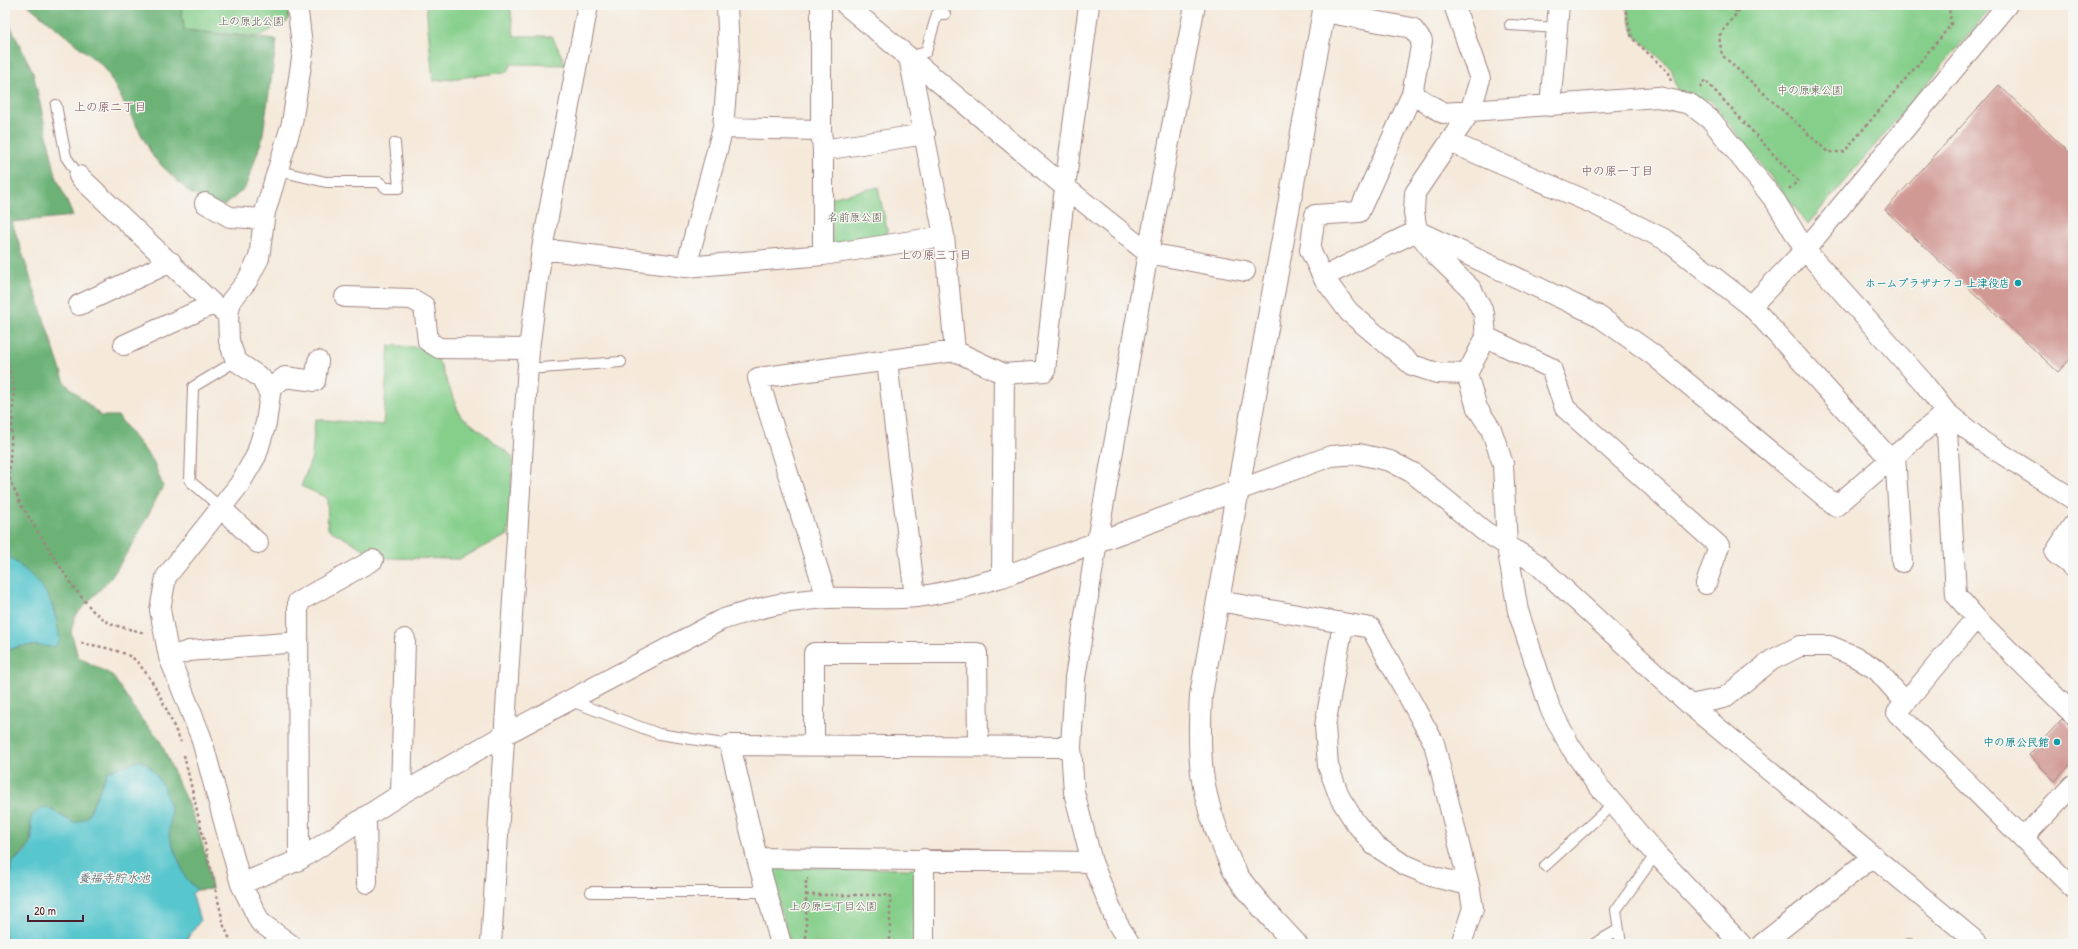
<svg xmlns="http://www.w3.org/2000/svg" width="2078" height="949" font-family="'Patrick Hand','Klee One',sans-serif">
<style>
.green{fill:#86cf8b;stroke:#68775b}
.forest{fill:#6cb277;stroke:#5b6851}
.water{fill:#58c6cd;stroke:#51727c}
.building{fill:#d19994}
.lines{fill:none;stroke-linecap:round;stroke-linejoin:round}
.lane-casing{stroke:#a08482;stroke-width:12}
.street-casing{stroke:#a08482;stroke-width:22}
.secondary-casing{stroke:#a08482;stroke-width:24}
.path{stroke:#a08482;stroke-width:2.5;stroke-dasharray:3 3;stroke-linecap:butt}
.lane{stroke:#fff;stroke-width:10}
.street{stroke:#fff;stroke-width:20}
.secondary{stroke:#fff;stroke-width:22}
.culture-dot{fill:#0f9aa8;stroke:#f6f6f2;stroke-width:1.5}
.labels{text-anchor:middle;stroke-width:3;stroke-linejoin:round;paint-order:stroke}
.park-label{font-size:11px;fill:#5c5448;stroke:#f6f6f2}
.culture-label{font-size:11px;font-weight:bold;fill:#0d838f;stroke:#f6f6f2;text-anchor:end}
.neighbourhood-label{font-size:12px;fill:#794a50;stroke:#f6f6f2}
.water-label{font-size:12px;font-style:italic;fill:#4f5964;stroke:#f6f6f2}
</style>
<rect width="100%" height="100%" fill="#f6f6f2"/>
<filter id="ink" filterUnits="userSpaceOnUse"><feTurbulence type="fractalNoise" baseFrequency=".025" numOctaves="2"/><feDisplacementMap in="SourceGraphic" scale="8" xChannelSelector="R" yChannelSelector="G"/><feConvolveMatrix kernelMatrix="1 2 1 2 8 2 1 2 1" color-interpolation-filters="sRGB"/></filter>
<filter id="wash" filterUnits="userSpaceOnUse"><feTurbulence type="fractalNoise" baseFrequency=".012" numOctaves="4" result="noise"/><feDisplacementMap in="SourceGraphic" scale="16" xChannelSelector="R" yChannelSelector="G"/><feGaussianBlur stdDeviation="0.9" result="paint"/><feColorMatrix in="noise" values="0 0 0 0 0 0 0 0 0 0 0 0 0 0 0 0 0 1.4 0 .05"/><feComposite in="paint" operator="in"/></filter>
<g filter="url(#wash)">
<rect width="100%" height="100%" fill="#f5e9da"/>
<!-- green -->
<path class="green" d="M181,5H290L288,21L258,37L184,30Z
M426,5H510L514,36H552L566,65L511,64L507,72L433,81Z
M1626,5H1994L1808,224L1710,100L1679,94L1671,68L1634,35Z
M878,187L888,235L832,245L830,198Z
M389,345L424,348L436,354L460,415L513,457L508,535L459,559L380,558L328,529L327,498L301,486L312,457L315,419L383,425Z
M777,867L918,869L917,944H790L771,876Z"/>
<!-- forest -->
<path class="forest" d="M28,5H181L184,30L277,40L262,140L245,188L224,206L191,194L154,158L105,68Z
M5,15L33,72L56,176L73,216L12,222L65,383L101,416H118L153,461L163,486L134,542L111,578L75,616L71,632L78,657L112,675L142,720L159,738L198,828L207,862L212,889L197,890L185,877L168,836L171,813L141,760L108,771L87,818L74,823L46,807L30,820C33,853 27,843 11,865L8,907L5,908V653C15,645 34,643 46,646L55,612L42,587L5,553Z"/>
<!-- water -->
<path class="water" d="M5,553C17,564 32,574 42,587C54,602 57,623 60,640L54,647C38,646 19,642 5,653Z
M141,760L153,770L165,789L171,813L169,836L185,877L197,890L192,893L200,921L183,944H5V908L9,907L11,865C16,857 26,853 30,845C37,826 20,816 46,807L74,823L87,818L108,771Z"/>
<g id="blocks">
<!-- building -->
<path class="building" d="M1999,85L2073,156V356L2058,372L1885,210Z
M2062,719L2073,729V762L2055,781L2029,755Z"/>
</g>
</g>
<g filter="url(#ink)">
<use href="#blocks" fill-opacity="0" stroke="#a08482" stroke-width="1"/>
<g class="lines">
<!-- lane casing -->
<g class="lane-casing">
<path id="lane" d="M1510,25L1557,28
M909,57L926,52L937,14H945
M56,105L66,157L79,176
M279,171L326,182H379L386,188H399L395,143
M528,369L621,362
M220,507L190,481L193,387L236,361
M571,701L659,734L730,745
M1545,866L1613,804
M591,892H766
M1594,944L1618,930
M1621,944L1616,910L1656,854
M1909,944H1910"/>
</g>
<!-- street casing -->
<g class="street-casing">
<path id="street" d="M821,5V130L823,150V255
M846,5L1065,187L1148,253L1097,541L1075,678L1071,747L1074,792L1092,862L1117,923L1130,944
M1195,5L1148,253L1245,271
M1454,5L1480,79L1470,112L1415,193L1414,212L1417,231L1435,254L1472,290L1484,314L1486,337L1467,374L1477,408L1491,429L1503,464L1507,546L1518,611L1550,708L1570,746L1595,782L1656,854L1741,944
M1324,12L1412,28L1422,41L1412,94L1359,212L1315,215L1310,250L1323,277L1349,312L1412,365L1437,373L1467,374
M909,57L944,236L955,351
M1412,94L1443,113L1658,97L1690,104L1712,121L1776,202L1805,250L1923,382L1946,412L1983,442L2073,499
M1550,106L1559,5
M723,128L821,130
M1450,142L1594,204L1666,240L1751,306L1890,459
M823,150L925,134
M79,176L213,304L228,314
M205,203L230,217L264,219
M542,249L686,267L823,255L944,236
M686,267L723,128L729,55L727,5
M1323,277L1417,231L1597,315L1652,354L1836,506L1946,412
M345,297L412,299L424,306L428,341L439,348L529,349
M79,305L171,262
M1751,306L1805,250L2007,5
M1486,337L1551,368L1565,408L1719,546L1706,584
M124,345L213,304
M887,361L915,597
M268,390L285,377L315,381L318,361
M1946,412L1956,595L1976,618L2073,714
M1895,455L1902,562
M220,507L258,543
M2073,525L2055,553L2073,567
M1002,577L1004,374
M827,598L758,378L955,351L1004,374L1045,371L1065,187L1089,5
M1219,601L1371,628L1434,743L1469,885L1473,908L1461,944
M1976,618L1897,713L2073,888
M1343,624L1325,726L1328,766L1340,798L1355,822L1374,845L1403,864L1434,877L1469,885
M169,657L189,651L298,642
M1690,705L1724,698L1772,660L1800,646H1830L1854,656L1877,670L1905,702
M814,745V653H977L978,745
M401,794L405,639
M366,816L367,883
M2023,838L2073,785
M757,858L1092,862
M924,859V944
M299,860L298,602L373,560
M241,884L299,860L401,794L506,734L721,620C755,608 791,600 828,598C857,597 887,600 916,597C946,593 974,585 1002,577L1331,456L1359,454L1390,461L1413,473L1484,531L1537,564L1690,705L1979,944
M290,944L260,922L241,884L201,737L169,657L160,610L166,577L239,485L256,456L266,423L270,394L261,378L236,361L229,341L228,314L231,301L247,281L259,258L265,212L292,123L303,52L297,5
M491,944L529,349L542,249L588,5
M781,944L757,858L730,745L1071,747
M1762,944L1874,856"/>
</g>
<!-- secondary casing -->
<g class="secondary-casing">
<path id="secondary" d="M1296,944C1276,923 1255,901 1238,877C1232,869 1229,859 1225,850C1199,794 1198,755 1201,695L1325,5"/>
</g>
<!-- path -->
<path class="path" d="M1624,5L1632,38L1669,73L1671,81
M1731,5L1737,13
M1743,5L1719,36L1722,55L1828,152H1844L1951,25L1949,7L1946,5
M1700,88L1705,80L1798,181L1789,189
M5,347L14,391L9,477L21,505L71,584L93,611L110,624L145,633
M81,643C94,645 125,651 134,659C157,681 168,715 181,742
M184,755L224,926L232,944
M806,895H890V944
M806,944V879H808"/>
<!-- lane -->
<use href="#lane" class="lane"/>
<!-- street -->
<use href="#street" class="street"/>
<!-- secondary -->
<use href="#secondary" class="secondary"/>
</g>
</g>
<!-- markers -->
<g class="culture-dot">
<circle cx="2018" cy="283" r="4"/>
<circle cx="2057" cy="742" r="4"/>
</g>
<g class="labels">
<!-- park labels -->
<g class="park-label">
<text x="251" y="25">上の原北公園</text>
<text x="1810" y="94">中の原東公園</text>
<text x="855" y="221">名前原公園</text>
<text x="833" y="910">上の原三丁目公園</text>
</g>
<!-- culture labels -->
<g class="culture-label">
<text x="2010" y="287">ホームプラザナフコ 上津役店</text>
<text x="2049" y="746">中の原公民館</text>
</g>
<!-- neighbourhood labels -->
<g class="neighbourhood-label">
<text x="110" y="111">上の原二丁目</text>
<text x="1617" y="175">中の原一丁目</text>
<text x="935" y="259">上の原三丁目</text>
</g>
<!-- water labels -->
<g class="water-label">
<text x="114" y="882">養福寺貯水池</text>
</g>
</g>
<!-- margin -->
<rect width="2078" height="949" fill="none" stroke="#f6f6f2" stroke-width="20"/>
<!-- scale -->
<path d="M28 915v6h55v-6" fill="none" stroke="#4a1f2b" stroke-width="2"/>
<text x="34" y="915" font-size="12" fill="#4a1f2b" stroke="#f6f6f2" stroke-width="3" paint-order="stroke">20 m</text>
</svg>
